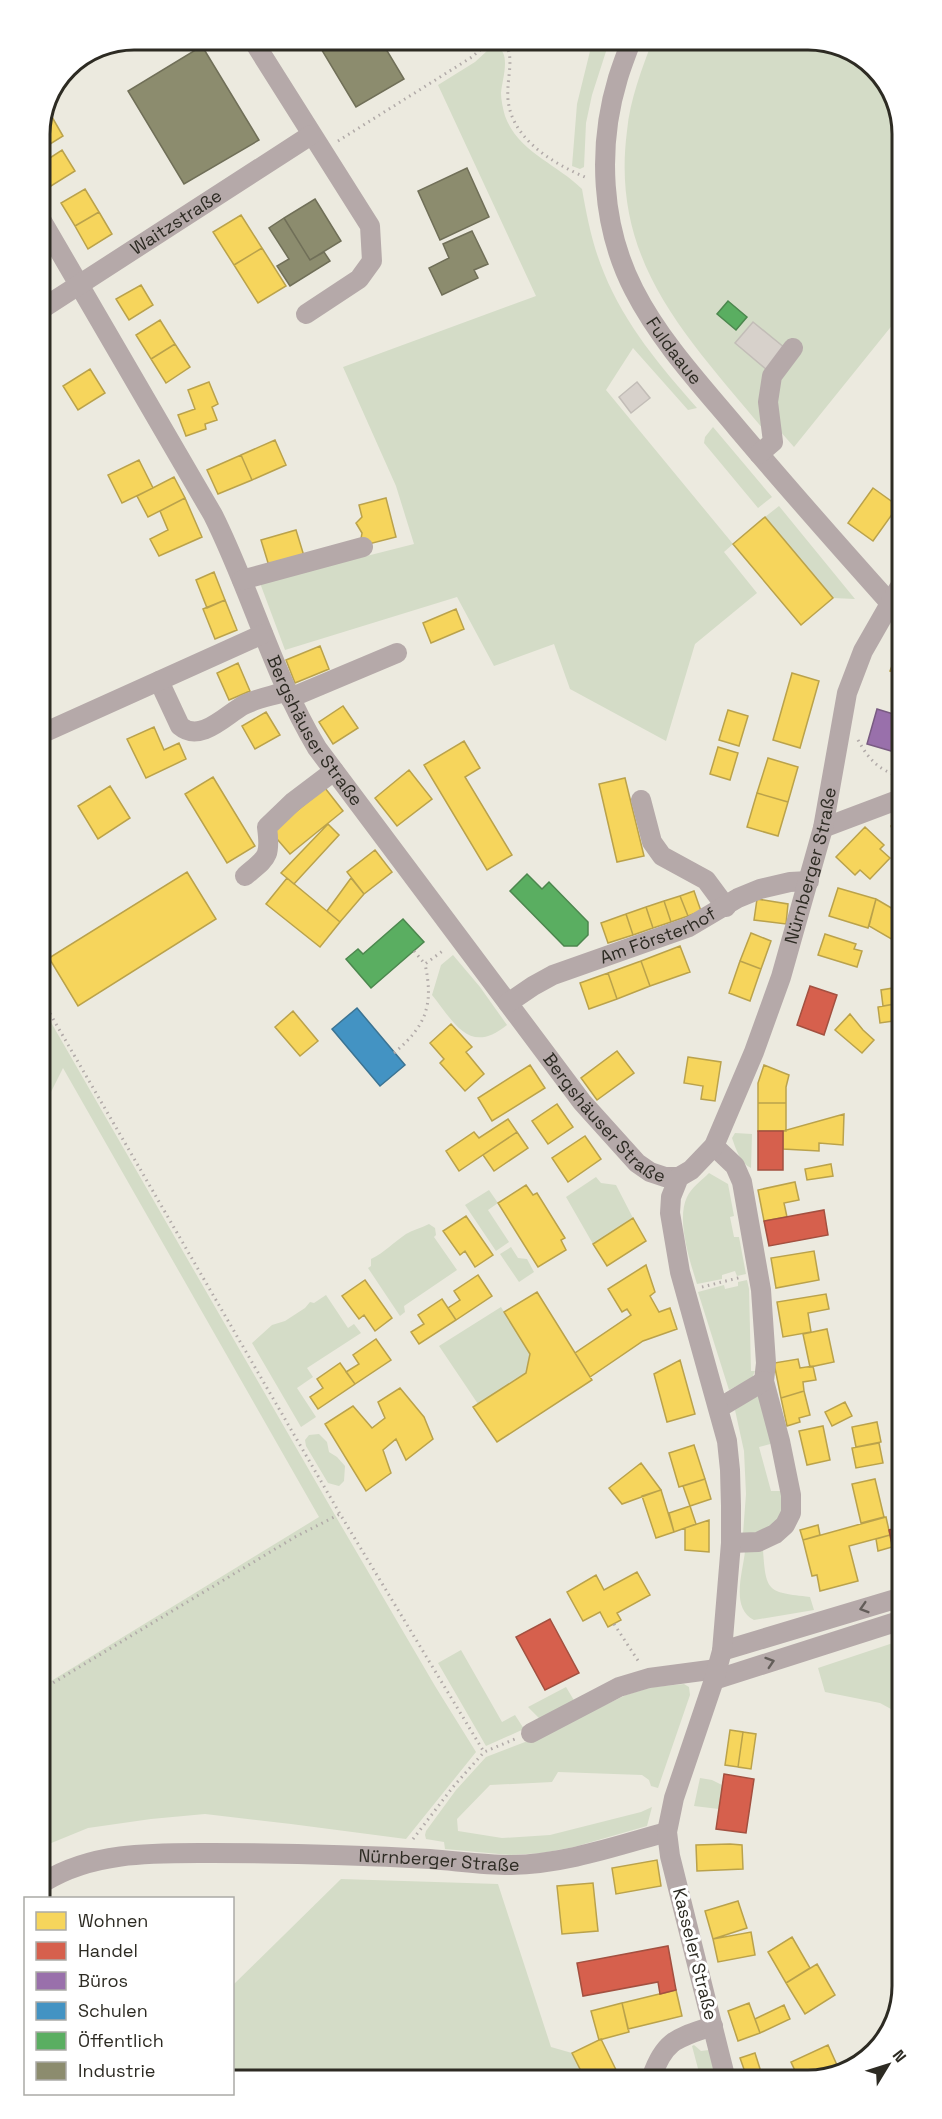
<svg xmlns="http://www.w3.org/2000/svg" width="942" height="2119" font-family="'Space Grotesk',sans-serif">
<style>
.green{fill:#d4dcc7}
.homes{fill:#f6d55c;stroke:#baa24b;stroke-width:1.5}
.shops{fill:#d6604d;stroke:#a35040;stroke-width:1.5}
.offices{fill:#9970ab;stroke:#795b82;stroke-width:1.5}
.schools{fill:#4393c3;stroke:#3c7493;stroke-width:1.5}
.public{fill:#5aae61;stroke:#4c874e;stroke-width:1.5}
.industry{fill:#8c8c6e;stroke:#706f58;stroke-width:1.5}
.building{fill:#d7d1cb;stroke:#c2bdb7;stroke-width:1.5}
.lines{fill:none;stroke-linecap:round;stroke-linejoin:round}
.path{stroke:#b1aaa8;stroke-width:3;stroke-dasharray:1.5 4.5;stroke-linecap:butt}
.minor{stroke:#b5a9a9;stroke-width:20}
.oneway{stroke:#635d59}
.labels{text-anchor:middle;stroke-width:6;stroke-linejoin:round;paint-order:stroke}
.street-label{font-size:18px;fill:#2d2b23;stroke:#fff}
.rim{fill:none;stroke:#2d2b23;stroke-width:3}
</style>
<rect width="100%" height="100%" fill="#eceadf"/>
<!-- green -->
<path class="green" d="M593,39H610L592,95L586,123L584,167L580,169L572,166L577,104Z
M653,39H815L866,58L898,103V318L794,447L764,413V430C687,337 610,262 627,131C630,99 642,69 653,39Z
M496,46C512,53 502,79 501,93C501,100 503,109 505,116C518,152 557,164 582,189C587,218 593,247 604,273C625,325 661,367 697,408L688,410L633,348L606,390L733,544L724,552L757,593L695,644L666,741L570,689L554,644L494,666L457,597L285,650L260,583L414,544L396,486L343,367L536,296L438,85L475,62L488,50Z
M713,427L772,497L758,508L704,443L705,437Z
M779,506L855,599L833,598L765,517Z
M453,955L480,987L507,1025C469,1056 454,1022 432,995L441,965Z
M41,1005L339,1522L435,1686L476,1752L406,1839L291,1824L205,1814L151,1819L88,1828L44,1846L43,1686L319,1517L63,1068L42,1110Z
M735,1133L752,1134L751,1168C740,1163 736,1149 732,1138Z
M709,1173L728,1184L734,1216L730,1217L734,1237H739L746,1274L737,1276L735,1271L722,1275V1279L697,1284C690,1261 676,1220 687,1197C691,1188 702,1180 709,1173Z
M596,1177L601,1183L616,1185L633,1218L593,1244L566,1197Z
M489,1190L498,1203L488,1210L509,1242L496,1251L465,1205Z
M429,1224L435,1228L436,1235L434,1237L457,1270L404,1306L405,1312L400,1316L368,1268L371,1266V1259C384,1253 394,1242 406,1234C413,1230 421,1228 429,1224Z
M511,1247L518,1258L527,1259L534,1272L519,1282L500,1254Z
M747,1280L749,1289L751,1371H755L752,1378L729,1390L698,1292L724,1285L725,1289L738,1286V1282Z
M326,1295L348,1328L354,1324L361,1333L307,1368L313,1377L297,1388L316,1417L301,1427L252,1343L272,1325L285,1321L305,1308L310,1302L314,1303Z
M501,1307L530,1354L526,1373L478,1404L439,1346Z
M758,1395L774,1443L759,1447L771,1491H784L781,1520L757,1535L743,1534L746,1494L744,1451L735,1410Z
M319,1434L327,1442L329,1452L337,1457L345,1466L344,1481L339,1486L328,1483L306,1446L305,1440L309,1435Z
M763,1550C766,1593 768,1592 810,1597L814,1610L754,1620C730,1608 743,1572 745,1551Z
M902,1640V1715L880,1703L825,1692L818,1668Z
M461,1650L502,1722L515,1715L524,1729L486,1746L438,1663Z
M684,1684L689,1687L690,1695L658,1788L651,1786L649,1780L642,1775L558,1772L552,1782L490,1785L457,1819L458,1831L502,1838L550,1835L641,1812L652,1807L647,1826L574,1847L542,1853L510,1855L445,1849L444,1842L426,1839L425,1835L426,1831L456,1790L486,1757L533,1739L626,1695L653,1687Z
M566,1687L575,1702L540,1719L528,1707Z
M700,1778L712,1780L722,1785L719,1809L694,1806Z
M341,1879L498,1884L551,2047L572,2053L584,2077L233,2079V1985Z
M694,2045L701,2051L709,2050L716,2076H700L692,2046Z"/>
<!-- homes -->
<path class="homes" d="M52,117L63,136L39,151V128L41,123Z
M62,150L75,171L51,186L39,169V165Z
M85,189L99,212L75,226L61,203Z
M99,212L112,234L88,249L75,226Z
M241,215L262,248L234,265L213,232Z
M262,248L286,286L258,303L234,265Z
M40,264L49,281L40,286Z
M141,285L153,305L129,320L116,299Z
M160,320L175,344L151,359L136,335Z
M175,344L190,367L166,383L151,359Z
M90,369L105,393L78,410L63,386Z
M209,382L218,404L212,407L217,420L205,424L206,429L186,436L178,415L195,409L188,390Z
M275,440L286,465L252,480L241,455Z
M241,455L252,480L218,494L207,470Z
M139,460L153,488L122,503L108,475Z
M174,477L185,498L148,517L137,496Z
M873,488L898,506L873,541L848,523Z
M185,498L202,537L159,556L150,539L168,530L160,511Z
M386,498L396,537L365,545L361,539L362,533L356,523L362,517L359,505Z
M765,517L833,598L801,625L733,544Z
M296,530L304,556L269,566L261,540Z
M214,572L225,600L207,608L196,580Z
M225,600L237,630L215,639L203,609Z
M456,609L464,629L431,643L423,623Z
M320,646L329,669L295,683L286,660Z
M899,648V674L890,671Z
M238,663L250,691L229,700L217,673Z
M792,673L819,681L800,748L773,740Z
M343,706L358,728L333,744L319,722Z
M728,710L748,716L739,746L719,740Z
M266,712L280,735L255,749L242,726Z
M154,727L164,750L179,743L186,759L146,778L127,739Z
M464,741L480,768L465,777L512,855L487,870L424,765Z
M718,747L738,753L730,780L710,774Z
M768,758L798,767L788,802L757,793Z
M409,770L432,799L397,826L375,798Z
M213,777L255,846L227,863L185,794Z
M625,778L644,856L617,862L599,784Z
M110,786L130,818L98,839L78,806Z
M325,788L343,811L290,854L271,832Z
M757,793L788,802L778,836L747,827Z
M900,823V848L891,826Z
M328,824L339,835L294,884L281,873Z
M865,827L884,845L880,849L890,858L870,879L860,870L855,875L836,857Z
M375,850L392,872L364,894L347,872Z
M187,872L216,919L78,1006L49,958Z
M287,878L340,922L320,947L266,904Z
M351,878L364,894L340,922L327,911Z
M838,888L876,899L868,928L829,916Z
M694,891L701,911L688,916L680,896Z
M680,896L688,916L671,922L664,901Z
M757,899L788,904L786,924L754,920Z
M876,899L900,913V944L869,926Z
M664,901L671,922L653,928L646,907Z
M646,907L653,928L633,935L626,914Z
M626,914L633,935L608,943L601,923Z
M751,933L771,941L761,969L740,961Z
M825,934L856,944L854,949L862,951L857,967L818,955Z
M680,946L690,972L650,986L641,961Z
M641,961L650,986L617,999L608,973Z
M740,961L761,969L750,1001L729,993Z
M608,973L617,999L589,1009L580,983Z
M900,987V1003L883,1006L881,990Z
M900,1003V1020L880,1023L878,1007Z
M293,1011L318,1041L300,1056L275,1027Z
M850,1014L863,1030L874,1040L862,1053L835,1030Z
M451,1024L472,1047L466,1052L484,1074L465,1091L440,1063L444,1059L430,1043Z
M617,1051L634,1073L597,1100L581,1078Z
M688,1057L721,1062L715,1101L701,1099L703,1086L684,1083Z
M530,1065L545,1088L492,1121L478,1098Z
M764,1065L789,1075L786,1087V1103H758V1083Z
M758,1103H786V1131H758Z
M557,1104L573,1127L548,1144L532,1121Z
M844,1114L843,1145L819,1143V1151L783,1149V1131Z
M508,1119L517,1132L459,1171L446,1151L474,1132L479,1138Z
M517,1132L528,1148L494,1171L483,1155Z
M585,1136L601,1159L568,1182L552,1158Z
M831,1164L833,1176L807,1180L805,1169Z
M795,1182L799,1200L784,1203L787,1217L764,1221L758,1190Z
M526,1185L533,1195L537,1193L565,1238L561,1240L566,1250L538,1267L498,1203Z
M466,1216L493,1255L475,1267L465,1251L460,1255L443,1231Z
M633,1218L646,1241L607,1266L593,1244Z
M814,1251L819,1280L776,1288L771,1258Z
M646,1265L655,1292L650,1296L659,1312L670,1308L677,1329L643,1341L590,1377L575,1353L631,1315L627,1309L622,1312L608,1289Z
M478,1275L492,1296L456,1320L448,1308L460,1300L454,1291Z
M365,1280L392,1318L375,1331L364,1315L359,1319L342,1296Z
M537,1292L592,1380L497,1442L473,1407L526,1373L530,1354L504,1312Z
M826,1294L829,1309L808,1313L811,1332L783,1337L777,1302Z
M442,1299L456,1320L419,1344L411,1332L424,1324L418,1315Z
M827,1329L834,1362L810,1367L803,1334Z
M376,1339L391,1360L355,1384L346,1372L359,1364L353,1355Z
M798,1359L800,1368L813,1366L816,1380L803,1382L804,1391L781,1398L774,1363Z
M680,1360L695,1414L667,1422L654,1374Z
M340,1363L355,1384L318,1409L310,1397L323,1388L317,1379Z
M400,1388L424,1417L433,1439L406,1460L396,1439L383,1450L391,1473L366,1491L325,1424L353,1406L372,1428L385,1418L378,1402Z
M804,1391L810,1415L799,1418L800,1422L787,1426L781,1398Z
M845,1402L852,1416L832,1426L825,1412Z
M877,1422L881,1442L856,1447L852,1427Z
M823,1426L830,1460L807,1465L799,1431Z
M879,1443L883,1463L856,1468L852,1448Z
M694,1445L705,1479L679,1487L669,1453Z
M641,1463L661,1490L622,1504L609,1488Z
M705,1479L711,1499L690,1506L683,1486Z
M875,1479L884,1517L861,1523L852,1484Z
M661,1490L674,1532L656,1538L642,1496Z
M690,1506L696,1524L674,1532L669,1513Z
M886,1517L890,1535L849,1546L858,1581L820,1591L817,1575L812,1576L803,1540Z
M709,1520V1552L685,1550V1528Z
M818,1525L820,1535L803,1540L800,1530Z
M890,1535L892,1547L878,1551L876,1539Z
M637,1572L650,1595L617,1613L621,1620L608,1627L600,1612L583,1621L567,1592L596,1575L604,1590Z
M730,1730L743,1732L738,1767L725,1765Z
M743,1732L756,1734L751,1769L738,1767Z
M730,1844L742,1845L743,1869L697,1871L696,1845Z
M657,1860L661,1886L616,1894L612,1868Z
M593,1883L598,1931L562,1934L557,1886Z
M738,1901L747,1928L713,1939L705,1911Z
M751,1932L755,1955L718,1962L713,1939Z
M792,1937L810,1968L786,1983L768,1952Z
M817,1964L835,1995L805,2014L786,1983Z
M676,1990L682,2016L628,2029L622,2003Z
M622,2003L629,2032L599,2040L591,2011Z
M749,2003L760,2033L738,2041L728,2011Z
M784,2005L790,2019L760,2033L755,2019Z
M601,2039L619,2076L584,2077L572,2053Z
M828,2045L837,2065L855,2057L857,2061L839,2075H797L791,2062Z
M755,2053L761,2072L746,2075L740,2058Z"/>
<!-- shops -->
<path class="shops" d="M810,986L837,995L824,1035L797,1025Z
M758,1131H783V1170H758Z
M824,1210L828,1235L769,1246L764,1221Z
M902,1526V1560L896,1562L889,1530Z
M550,1619L579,1673L545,1690L516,1637Z
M724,1774L754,1779L746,1833L716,1829Z
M668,1946L676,1990L660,1994L658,1982L583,1996L577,1963Z"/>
<!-- offices -->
<path class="offices" d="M877,709L900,716V746L898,753L867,744Z"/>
<!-- schools -->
<path class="schools" d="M357,1008L405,1065L380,1086L332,1029Z"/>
<!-- public -->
<path class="public" d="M728,301L747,317L736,330L717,314Z
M527,874L542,889L549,882L588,922V935L577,946H564L510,891Z
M403,919L424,942L371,988L346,959L358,949L363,954Z"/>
<!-- industry -->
<path class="industry" d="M134,39H140L118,52L115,47Z
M321,39H380L404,79L356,107L317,42Z
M202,46L259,140L184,184L128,91Z
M467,168L489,217L440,240L418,191Z
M315,199L341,241L310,260L284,218Z
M284,218L310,260L324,252L330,261L290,286L277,266L289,259L269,228Z
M472,231L488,264L474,270L478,278L442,295L429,268L449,258L443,244Z"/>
<!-- building -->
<path class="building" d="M753,322L785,348L767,370L735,343Z
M637,382L650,398L631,413L619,397Z"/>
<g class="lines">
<!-- path -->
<path class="path" d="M338,141L472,57C480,50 498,32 507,47C513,58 508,77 508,88C504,135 550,162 587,178
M858,740C869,760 878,769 900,777
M414,951L425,964
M41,998L340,1514L484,1752
M394,1053C426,1026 434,1005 425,964L444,950
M702,1287L742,1277
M614,1624L639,1662
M43,1689L295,1537L340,1514
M413,1839L453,1787L484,1752L515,1739"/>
<!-- minor -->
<g class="minor">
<path d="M252,39L370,226L372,261L359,279L306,314"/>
<path id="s1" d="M632,39C627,52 622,65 618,78C597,147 601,226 634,290C660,341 701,385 737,428C787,487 838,545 890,603"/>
<path id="s2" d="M39,216L213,515C251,591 273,675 317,748L582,1102L637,1163L650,1172L665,1177H679"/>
<path id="s3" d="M40,310L311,135"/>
<path d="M759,454L773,442L768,402L772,376L793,348"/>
<path d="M242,580L363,547"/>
<path d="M159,681L180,726C200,743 225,716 242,706C256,698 273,696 287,691"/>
<path d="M290,698L397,653"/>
<path d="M41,734L263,634"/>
<path d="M641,800L652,842L662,856L706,880L726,907"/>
<path d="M823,828L900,799"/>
<path d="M245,876C267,857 271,858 267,827L293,802L334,771"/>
<path id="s4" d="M508,1003L533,986L553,975L689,927L738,898L760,889L790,882L809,881"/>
<path d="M714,1146L735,1166L742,1182L761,1290L766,1363L764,1381L780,1441L791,1495V1513L785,1525L775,1534L758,1542L731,1543"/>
<path d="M719,1408L764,1381"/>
<path d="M722,1651L902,1597"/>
<path d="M714,1680L902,1620"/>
<path d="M531,1733L619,1687L649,1678L717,1669"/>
<path id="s5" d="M44,1882C94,1851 155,1853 212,1853C284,1853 357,1855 430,1859C457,1861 484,1865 511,1865C565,1864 616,1846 667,1832"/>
<path d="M652,2076C665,2039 678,2038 713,2026"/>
<path id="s6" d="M725,2076L670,1856L667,1832L674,1798L714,1680L722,1651L731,1543V1506L730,1470L727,1441L680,1272L670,1213L671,1197L679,1177L691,1170L714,1146L754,1052L781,977L823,828L847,693L863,651L899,588"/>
</g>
</g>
<!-- one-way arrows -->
<defs><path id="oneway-chevron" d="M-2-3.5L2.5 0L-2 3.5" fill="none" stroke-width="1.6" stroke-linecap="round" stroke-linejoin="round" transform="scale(1.5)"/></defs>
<g class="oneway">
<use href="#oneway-chevron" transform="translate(864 1608) rotate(163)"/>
<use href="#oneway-chevron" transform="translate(770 1662) rotate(-18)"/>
</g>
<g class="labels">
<!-- street labels -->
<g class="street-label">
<text dy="6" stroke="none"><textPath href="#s3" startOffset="162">Waitzstraße</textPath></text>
<text dy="6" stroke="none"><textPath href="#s1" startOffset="332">Fuldaaue</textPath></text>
<text dy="6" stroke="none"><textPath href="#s2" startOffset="585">Bergshäuser Straße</textPath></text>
<text dy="6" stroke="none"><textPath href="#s6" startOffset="1268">Nürnberger Straße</textPath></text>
<text dy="6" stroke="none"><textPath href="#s4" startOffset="165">Am Försterhof</textPath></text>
<text dy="6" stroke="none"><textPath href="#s2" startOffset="1071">Bergshäuser Straße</textPath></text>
<text dy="6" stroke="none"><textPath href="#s5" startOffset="400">Nürnberger Straße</textPath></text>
<text transform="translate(695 1954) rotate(76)" y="6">Kasseler Straße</text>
</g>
</g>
<!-- crop -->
<path d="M0 0H942V2119H0ZM134 50H808A84 84 0 0 1 892 134V1986A84 84 0 0 1 808 2070H134A84 84 0 0 1 50 1986V134A84 84 0 0 1 134 50Z" fill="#fff" fill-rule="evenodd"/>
<path class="rim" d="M134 50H808A84 84 0 0 1 892 134V1986A84 84 0 0 1 808 2070H134A84 84 0 0 1 50 1986V134A84 84 0 0 1 134 50Z"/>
<!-- legend -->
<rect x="24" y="1897" width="210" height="198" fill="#ffffff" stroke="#abaaa7" stroke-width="1.5"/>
<rect x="36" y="1912" width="30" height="18" fill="#f6d55c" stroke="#abaaa7" stroke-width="1.5"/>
<text x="78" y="1927" font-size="18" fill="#2d2b23">Wohnen</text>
<rect x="36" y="1942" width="30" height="18" fill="#d6604d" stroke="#abaaa7" stroke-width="1.5"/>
<text x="78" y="1957" font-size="18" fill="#2d2b23">Handel</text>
<rect x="36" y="1972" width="30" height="18" fill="#9970ab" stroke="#abaaa7" stroke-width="1.5"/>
<text x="78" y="1987" font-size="18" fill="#2d2b23">Büros</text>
<rect x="36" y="2002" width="30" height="18" fill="#4393c3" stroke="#abaaa7" stroke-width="1.5"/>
<text x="78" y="2017" font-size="18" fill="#2d2b23">Schulen</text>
<rect x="36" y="2032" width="30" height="18" fill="#5aae61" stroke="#abaaa7" stroke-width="1.5"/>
<text x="78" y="2047" font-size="18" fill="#2d2b23">Öffentlich</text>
<rect x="36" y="2062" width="30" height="18" fill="#8c8c6e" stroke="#abaaa7" stroke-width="1.5"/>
<text x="78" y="2077" font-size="18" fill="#2d2b23">Industrie</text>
<!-- north arrow -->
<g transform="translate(888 2065) rotate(52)" stroke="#ffffff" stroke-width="4.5" paint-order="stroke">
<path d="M0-4.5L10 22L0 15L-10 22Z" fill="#2d2b23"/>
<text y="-9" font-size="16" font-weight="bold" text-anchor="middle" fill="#2d2b23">N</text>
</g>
</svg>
